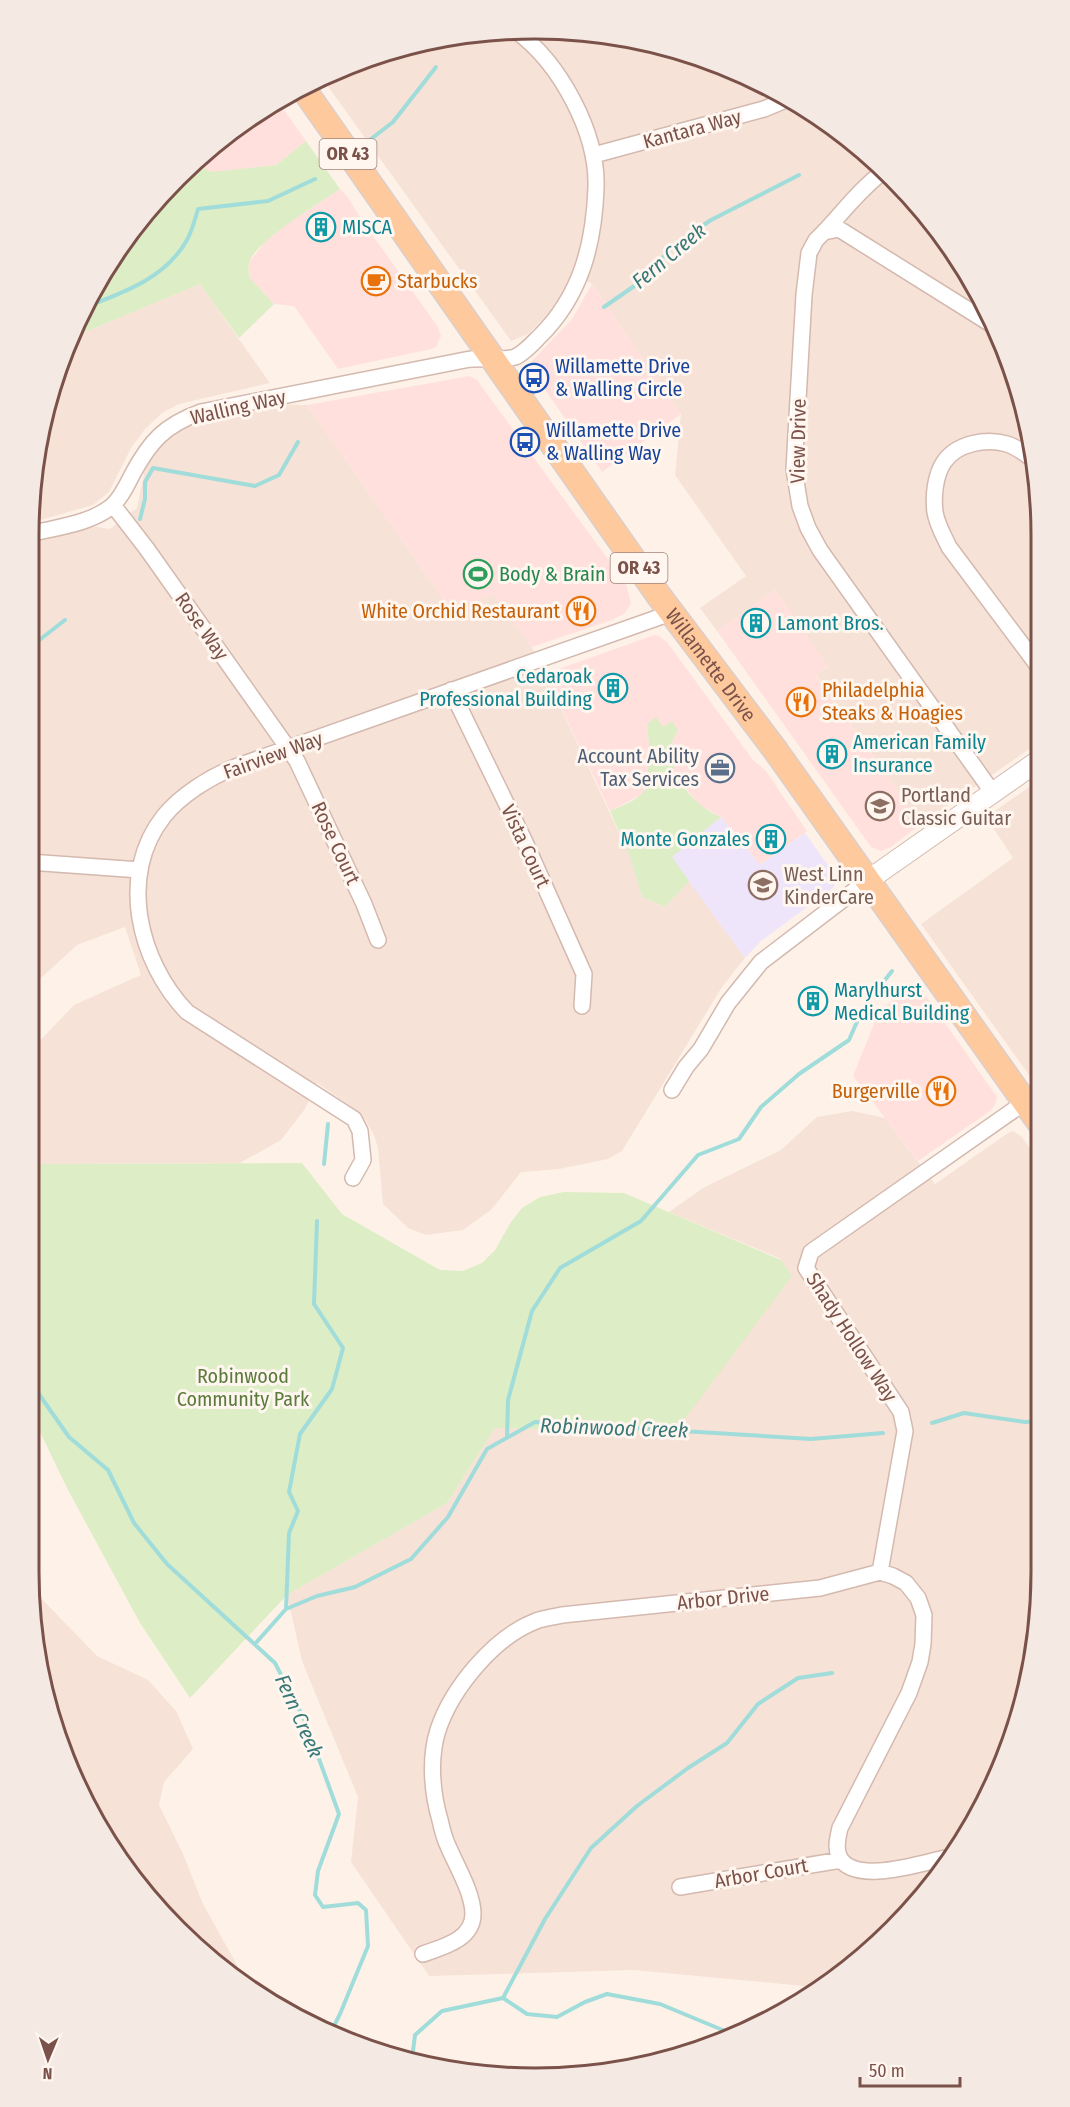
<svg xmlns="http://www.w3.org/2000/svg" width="1070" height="2107" font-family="'Fira Sans Condensed',sans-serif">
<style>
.residential{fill:#f6e2d6}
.commercial{fill:#ffe0dc}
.education{fill:#eee5fb}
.green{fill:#ddedc5}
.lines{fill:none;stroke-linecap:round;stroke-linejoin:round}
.stream{stroke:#a0dcda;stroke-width:4}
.minor-casing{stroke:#d4b9af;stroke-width:18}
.tertiary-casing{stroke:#d4b9af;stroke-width:22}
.primary-casing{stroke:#dacfcc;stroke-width:27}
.minor{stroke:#fff;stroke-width:15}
.tertiary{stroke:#fff;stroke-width:20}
.primary{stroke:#ffc99e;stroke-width:24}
.labels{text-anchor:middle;stroke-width:6;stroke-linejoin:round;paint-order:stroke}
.shield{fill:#fff6f0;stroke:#a3837b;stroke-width:1.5}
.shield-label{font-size:18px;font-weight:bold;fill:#7b5249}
.street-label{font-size:20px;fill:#7b5249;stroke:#fff6f0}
.culture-label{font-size:20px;fill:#0d838f;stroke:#fff6f0;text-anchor:start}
.food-label{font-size:20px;fill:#c56008;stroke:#fff6f0;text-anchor:start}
.transit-label{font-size:20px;fill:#164399;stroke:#fff6f0;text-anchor:start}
.leisure-label{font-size:20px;fill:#27864d;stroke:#fff6f0;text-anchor:start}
.service-label{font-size:20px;fill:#4e5e75;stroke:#fff6f0;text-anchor:end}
.education-label{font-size:20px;fill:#785e54;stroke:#fff6f0;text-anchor:start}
.park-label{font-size:20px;fill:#5b7b3d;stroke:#fff6f0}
.water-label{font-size:21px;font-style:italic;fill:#387978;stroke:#fff6f0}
.rim{fill:none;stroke:#7b5249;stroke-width:3}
</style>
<rect width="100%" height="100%" fill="#fef2e8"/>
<!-- residential -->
<path class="residential" d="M568,30L666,46L759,81L844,133L937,227L1003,341L1037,469L1038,743L921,824L816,675L828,667L775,590L717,631L700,608L746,576L675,475L681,414L592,284L573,272L561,296L547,315L528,334L511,341L322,78L372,55L469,33Z
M200,284L270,383L179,404L162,413L145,429L131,448L109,492L93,505L30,523V502L46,404L71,338Z
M272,404L307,405L450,609L494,595L532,647L629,854L642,897L665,907L689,881L745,958L722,987L622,1151L608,1159L559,1169L521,1172L491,1210L463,1230L426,1235L408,1228L383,1204L378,1148L374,1135L362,1114L317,1083L305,1109L281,1140L240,1163L33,1164L36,1045L74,1005L141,975L125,927L77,945L29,989L30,541L80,528L98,527L110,529L137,508L145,469L164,439L184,426L202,419Z
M1038,781L1039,1089L921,924L1013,858L986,817Z
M852,1111L885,1118L935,1184L1008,1133L1013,1131L1022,1137L1039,1161L1040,1605L1024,1703L989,1796L893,1930L814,1987L634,1970L429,1976L351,1862L358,1797L302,1661L287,1595L447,1503L495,1428L675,1431L781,1259L669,1212L703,1188L781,1150L817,1117Z
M29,1577L38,1595L97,1656L148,1680L176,1711L193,1749L164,1782L159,1805L183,1854L203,1904L251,1990L133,1881L55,1735Z"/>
<!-- commercial -->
<path class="commercial" d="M277,100L306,141L276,165L212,173L192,163L201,154Z
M340,189L347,196L363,222L438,327L441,336L436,347L431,349L338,369L294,306L274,304L249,277V262L265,242L281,228Z
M592,284L681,414L602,472L532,371L531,362L572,319Z
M470,376L477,380L626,584L631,603L625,613L612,620L532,647L494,595L450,609L307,405Z
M775,590L828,666L816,676L921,824L891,847L881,851L871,847L717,631Z
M654,635L659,636L667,642L753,760L765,770L807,831L760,865L721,817L699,805L676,776L673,770L678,759L672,742L663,727L647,725L650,756L648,773L643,794L610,811L545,674Z
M916,982L997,1097L995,1105L990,1111L918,1161L853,1076L879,1011Z"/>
<!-- education -->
<path class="education" d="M721,817L760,865L805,833L835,875L836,882L833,888L761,941L745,958L671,857Z"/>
<!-- green -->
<path class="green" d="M306,141L340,189C320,203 255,241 249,263C248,267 249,273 249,277L274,304L239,338L200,284L71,338L81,311L133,227L192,163L212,172L276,165Z
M656,717L663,727L672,721L678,730L672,742L678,759L673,770C683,789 700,809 721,817L672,857L689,881L665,907L642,897L629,854L610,811C621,806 637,801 645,790L650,756L647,724Z
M302,1163L342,1214L440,1270L463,1271L482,1263L495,1250L511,1222L522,1208L540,1197L564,1192L624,1193L781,1260L792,1276L675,1432L495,1428L447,1503L287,1595L190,1698L140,1623L67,1488L29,1409V1164Z"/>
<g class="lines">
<!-- stream -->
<path class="stream" d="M828,134L833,127
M371,139L393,122L436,67
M604,307L643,280L673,246L711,220L799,175
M83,308C122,293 165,279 187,240C192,231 195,219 198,209L268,201L315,179
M140,519L145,499V482L153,468L255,486L279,475L298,442
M29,648L65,620
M324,1164L328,1124
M29,1360L36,1390L69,1437L108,1470L134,1523L167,1564L275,1663L306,1723L339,1814L318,1871L315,1895L323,1907L358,1903L366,1910L368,1946L340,2014L330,2034
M932,1423L964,1413L1025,1422L1040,1421
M507,1438L508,1400L532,1311L560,1268L641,1221L698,1155L739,1139L761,1107L799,1074L849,1040L863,1008L892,971
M286,1609L289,1533L298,1511L289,1492L300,1434L332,1389L343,1348L314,1304L317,1221
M255,1644L286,1609L317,1596L355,1587L411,1559L448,1517L487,1449L535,1422L811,1439L883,1433
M503,1998L545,1919L591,1848L637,1806L688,1768L727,1743L758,1704L798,1678L832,1673
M406,2060L413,2051L415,2035L442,2011L503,1998L527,2014L557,2017L585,2002L607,1994L660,2004L725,2031L739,2032"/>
<!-- minor casing -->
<g class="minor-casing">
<path id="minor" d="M594,155L764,109L788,99
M824,232C843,212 861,188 883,172
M1035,461C1027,455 1017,447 1007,444C986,438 957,443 944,462C935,475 933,497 935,512C937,525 944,536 949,547L1038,666
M113,505L147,549L297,761L364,904L378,940
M30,534C57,527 90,524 112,506C121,498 127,485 132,475C150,441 165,425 201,412C289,395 377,377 465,360C479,357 503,361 515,357C523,354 533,343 539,337C581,296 594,244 596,188C598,133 560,63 516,31
M451,690L525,842L584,974L582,1006
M993,793L820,550L808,528L800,506L794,469L804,295L809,253L816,240L824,232L839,229L994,326
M29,862L140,870
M672,1090L686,1067L701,1049L728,1003L761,962L867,881
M353,1178L363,1160L360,1131L354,1119L187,1012C139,962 117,875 164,816C181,795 210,777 235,767L671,613
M880,1572L905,1431L901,1412L806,1268L811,1252L1025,1102
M680,1887L841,1860
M423,1954C442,1947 473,1940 473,1914C473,1893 456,1865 448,1846C444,1838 442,1829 440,1820C432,1793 429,1758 438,1730C452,1688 494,1637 536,1621C544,1618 554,1617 562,1615L820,1588L880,1572L893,1576L906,1583L918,1598L924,1615L923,1644L920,1662L909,1693L840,1828C838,1837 835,1847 839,1856C852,1886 921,1863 945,1858"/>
</g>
<!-- tertiary casing -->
<g class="tertiary-casing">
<path id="tertiary" d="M867,881L1038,761"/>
</g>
<!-- primary casing -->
<g class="primary-casing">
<g id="primary">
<path id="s1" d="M302,87L659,596L776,751L1039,1122"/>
</g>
</g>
<!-- minor -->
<use href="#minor" class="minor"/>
<!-- tertiary -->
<use href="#tertiary" class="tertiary"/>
<!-- primary -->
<use href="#primary" class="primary"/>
</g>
<!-- icons -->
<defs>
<g id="building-ring" transform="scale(1.5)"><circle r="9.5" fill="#fff6f0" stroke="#0f9aa8" stroke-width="1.5"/><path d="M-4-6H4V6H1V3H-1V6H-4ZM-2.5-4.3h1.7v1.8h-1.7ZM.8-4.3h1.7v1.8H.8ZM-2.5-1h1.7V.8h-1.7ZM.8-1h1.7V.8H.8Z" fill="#0f9aa8"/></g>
<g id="cafe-ring" transform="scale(1.5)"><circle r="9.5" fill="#fff6f0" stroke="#e8710a" stroke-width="1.5"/><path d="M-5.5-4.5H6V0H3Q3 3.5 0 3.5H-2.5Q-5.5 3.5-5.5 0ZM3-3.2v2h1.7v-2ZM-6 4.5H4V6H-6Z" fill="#e8710a"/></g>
<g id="bus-ring" transform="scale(1.5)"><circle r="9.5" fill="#fff6f0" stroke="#1a4fb4" stroke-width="1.5"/><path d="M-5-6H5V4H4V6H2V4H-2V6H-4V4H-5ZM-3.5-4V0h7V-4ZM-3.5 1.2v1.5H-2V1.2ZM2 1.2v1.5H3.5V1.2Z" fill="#1a4fb4"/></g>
<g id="stadium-ring" transform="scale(1.5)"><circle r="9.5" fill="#fff6f0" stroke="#2e9e5b" stroke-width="1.5"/><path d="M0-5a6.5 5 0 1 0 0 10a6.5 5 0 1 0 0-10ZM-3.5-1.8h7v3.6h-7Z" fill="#2e9e5b"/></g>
<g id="restaurant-ring" transform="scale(1.5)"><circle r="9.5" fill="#fff6f0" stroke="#e8710a" stroke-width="1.5"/><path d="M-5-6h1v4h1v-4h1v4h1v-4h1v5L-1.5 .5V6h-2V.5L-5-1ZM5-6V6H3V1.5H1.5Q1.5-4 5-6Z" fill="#e8710a"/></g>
<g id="office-ring" transform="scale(1.5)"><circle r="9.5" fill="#fff6f0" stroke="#5c6f8a" stroke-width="1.5"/><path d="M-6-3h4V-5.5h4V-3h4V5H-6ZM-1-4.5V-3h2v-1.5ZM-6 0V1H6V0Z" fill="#5c6f8a"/></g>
<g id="school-ring" transform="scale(1.5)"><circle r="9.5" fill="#fff6f0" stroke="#8d6e63" stroke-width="1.5"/><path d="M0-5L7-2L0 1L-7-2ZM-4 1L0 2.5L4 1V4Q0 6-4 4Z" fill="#8d6e63"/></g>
</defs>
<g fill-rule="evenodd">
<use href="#building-ring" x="321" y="227"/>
<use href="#cafe-ring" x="376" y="281"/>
<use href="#bus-ring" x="534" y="378"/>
<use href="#bus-ring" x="525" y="442"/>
<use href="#stadium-ring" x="478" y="574"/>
<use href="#restaurant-ring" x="581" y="611"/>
<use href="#building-ring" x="756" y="623"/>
<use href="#building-ring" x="613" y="688"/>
<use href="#restaurant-ring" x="801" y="702"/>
<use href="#building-ring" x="832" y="754"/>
<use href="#office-ring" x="720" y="768"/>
<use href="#school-ring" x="880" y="806"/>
<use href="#building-ring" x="771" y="839"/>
<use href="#school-ring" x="763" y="885"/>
<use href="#building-ring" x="813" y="1001"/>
<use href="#restaurant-ring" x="941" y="1091"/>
</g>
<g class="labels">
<!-- shield labels -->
<g class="shield">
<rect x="319.5" y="139" width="57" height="30" rx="4.5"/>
<rect x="610.5" y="553" width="57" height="30" rx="4.5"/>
</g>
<g class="shield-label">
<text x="348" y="160">OR 43</text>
<text x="639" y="574">OR 43</text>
</g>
<!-- street labels -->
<g class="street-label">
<text transform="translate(692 129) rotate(-15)" y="7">Kantara Way</text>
<text transform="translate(238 407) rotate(-13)" y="7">Walling Way</text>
<text transform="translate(798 441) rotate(-89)" y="7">View Drive</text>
<text transform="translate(202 626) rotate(55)" y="7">Rose Way</text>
<text dy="7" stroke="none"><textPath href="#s1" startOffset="708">Willamette Drive</textPath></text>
<text transform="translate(273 755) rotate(-20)" y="7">Fairview Way</text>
<text transform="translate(336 843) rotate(65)" y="7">Rose Court</text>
<text transform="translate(526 846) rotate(65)" y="7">Vista Court</text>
<text transform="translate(852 1337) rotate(57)" y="7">Shady Hollow Way</text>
<text transform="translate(723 1598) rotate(-6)" y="7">Arbor Drive</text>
<text transform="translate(761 1873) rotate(-10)" y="7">Arbor Court</text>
</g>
<!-- culture labels -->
<g class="culture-label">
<text x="342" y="234">MISCA</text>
<text x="777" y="630">Lamont Bros.</text>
<text x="592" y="683" text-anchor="end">Cedaroak<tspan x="592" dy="23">Professional Building</tspan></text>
<text x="853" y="749">American Family<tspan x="853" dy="23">Insurance</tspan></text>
<text x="750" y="846" text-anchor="end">Monte Gonzales</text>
<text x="834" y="997">Marylhurst<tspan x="834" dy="23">Medical Building</tspan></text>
</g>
<!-- food labels -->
<g class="food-label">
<text x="397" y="288">Starbucks</text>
<text x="560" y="618" text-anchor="end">White Orchid Restaurant</text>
<text x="822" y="697">Philadelphia<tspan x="822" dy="23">Steaks &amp; Hoagies</tspan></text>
<text x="920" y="1098" text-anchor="end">Burgerville</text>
</g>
<!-- transit labels -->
<g class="transit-label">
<text x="555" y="373">Willamette Drive<tspan x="555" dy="23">&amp; Walling Circle</tspan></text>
<text x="546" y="437">Willamette Drive<tspan x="546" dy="23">&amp; Walling Way</tspan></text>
</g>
<!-- leisure labels -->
<g class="leisure-label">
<text x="499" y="581">Body &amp; Brain</text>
</g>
<!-- service labels -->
<g class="service-label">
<text x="699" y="763">Account Ability<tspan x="699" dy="23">Tax Services</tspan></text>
</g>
<!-- education labels -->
<g class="education-label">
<text x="901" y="802">Portland<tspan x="901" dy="23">Classic Guitar</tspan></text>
<text x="784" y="881">West Linn<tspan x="784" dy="23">KinderCare</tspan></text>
</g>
<!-- park labels -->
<g class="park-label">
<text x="243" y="1383">Robinwood<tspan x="243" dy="23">Community Park</tspan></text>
</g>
<!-- water labels -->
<g class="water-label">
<text transform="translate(669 256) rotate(-40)" y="7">Fern Creek</text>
<text transform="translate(614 1428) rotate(2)" y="7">Robinwood Creek</text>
<text transform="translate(299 1716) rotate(66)" y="7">Fern Creek</text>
</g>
</g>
<!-- crop -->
<path d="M0 0H1070V2107H0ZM535 39H535A496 496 0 0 1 1031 535V1572A496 496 0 0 1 535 2068H535A496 496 0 0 1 39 1572V535A496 496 0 0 1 535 39Z" fill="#f4e9e3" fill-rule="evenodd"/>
<path class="rim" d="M535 39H535A496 496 0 0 1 1031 535V1572A496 496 0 0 1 535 2068H535A496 496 0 0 1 39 1572V535A496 496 0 0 1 535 39Z"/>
<!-- north arrow -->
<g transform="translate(48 2059) rotate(182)" stroke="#fff6f0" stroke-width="4.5" paint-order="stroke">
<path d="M0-4.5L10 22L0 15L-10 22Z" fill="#7b5249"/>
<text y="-9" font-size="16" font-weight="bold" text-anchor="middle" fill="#7b5249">N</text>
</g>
<!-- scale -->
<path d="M860 2077v9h100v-9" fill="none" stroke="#7b5249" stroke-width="3"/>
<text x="869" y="2077" font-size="18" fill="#7b5249" stroke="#fff6f0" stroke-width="4.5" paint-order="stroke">50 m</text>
</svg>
